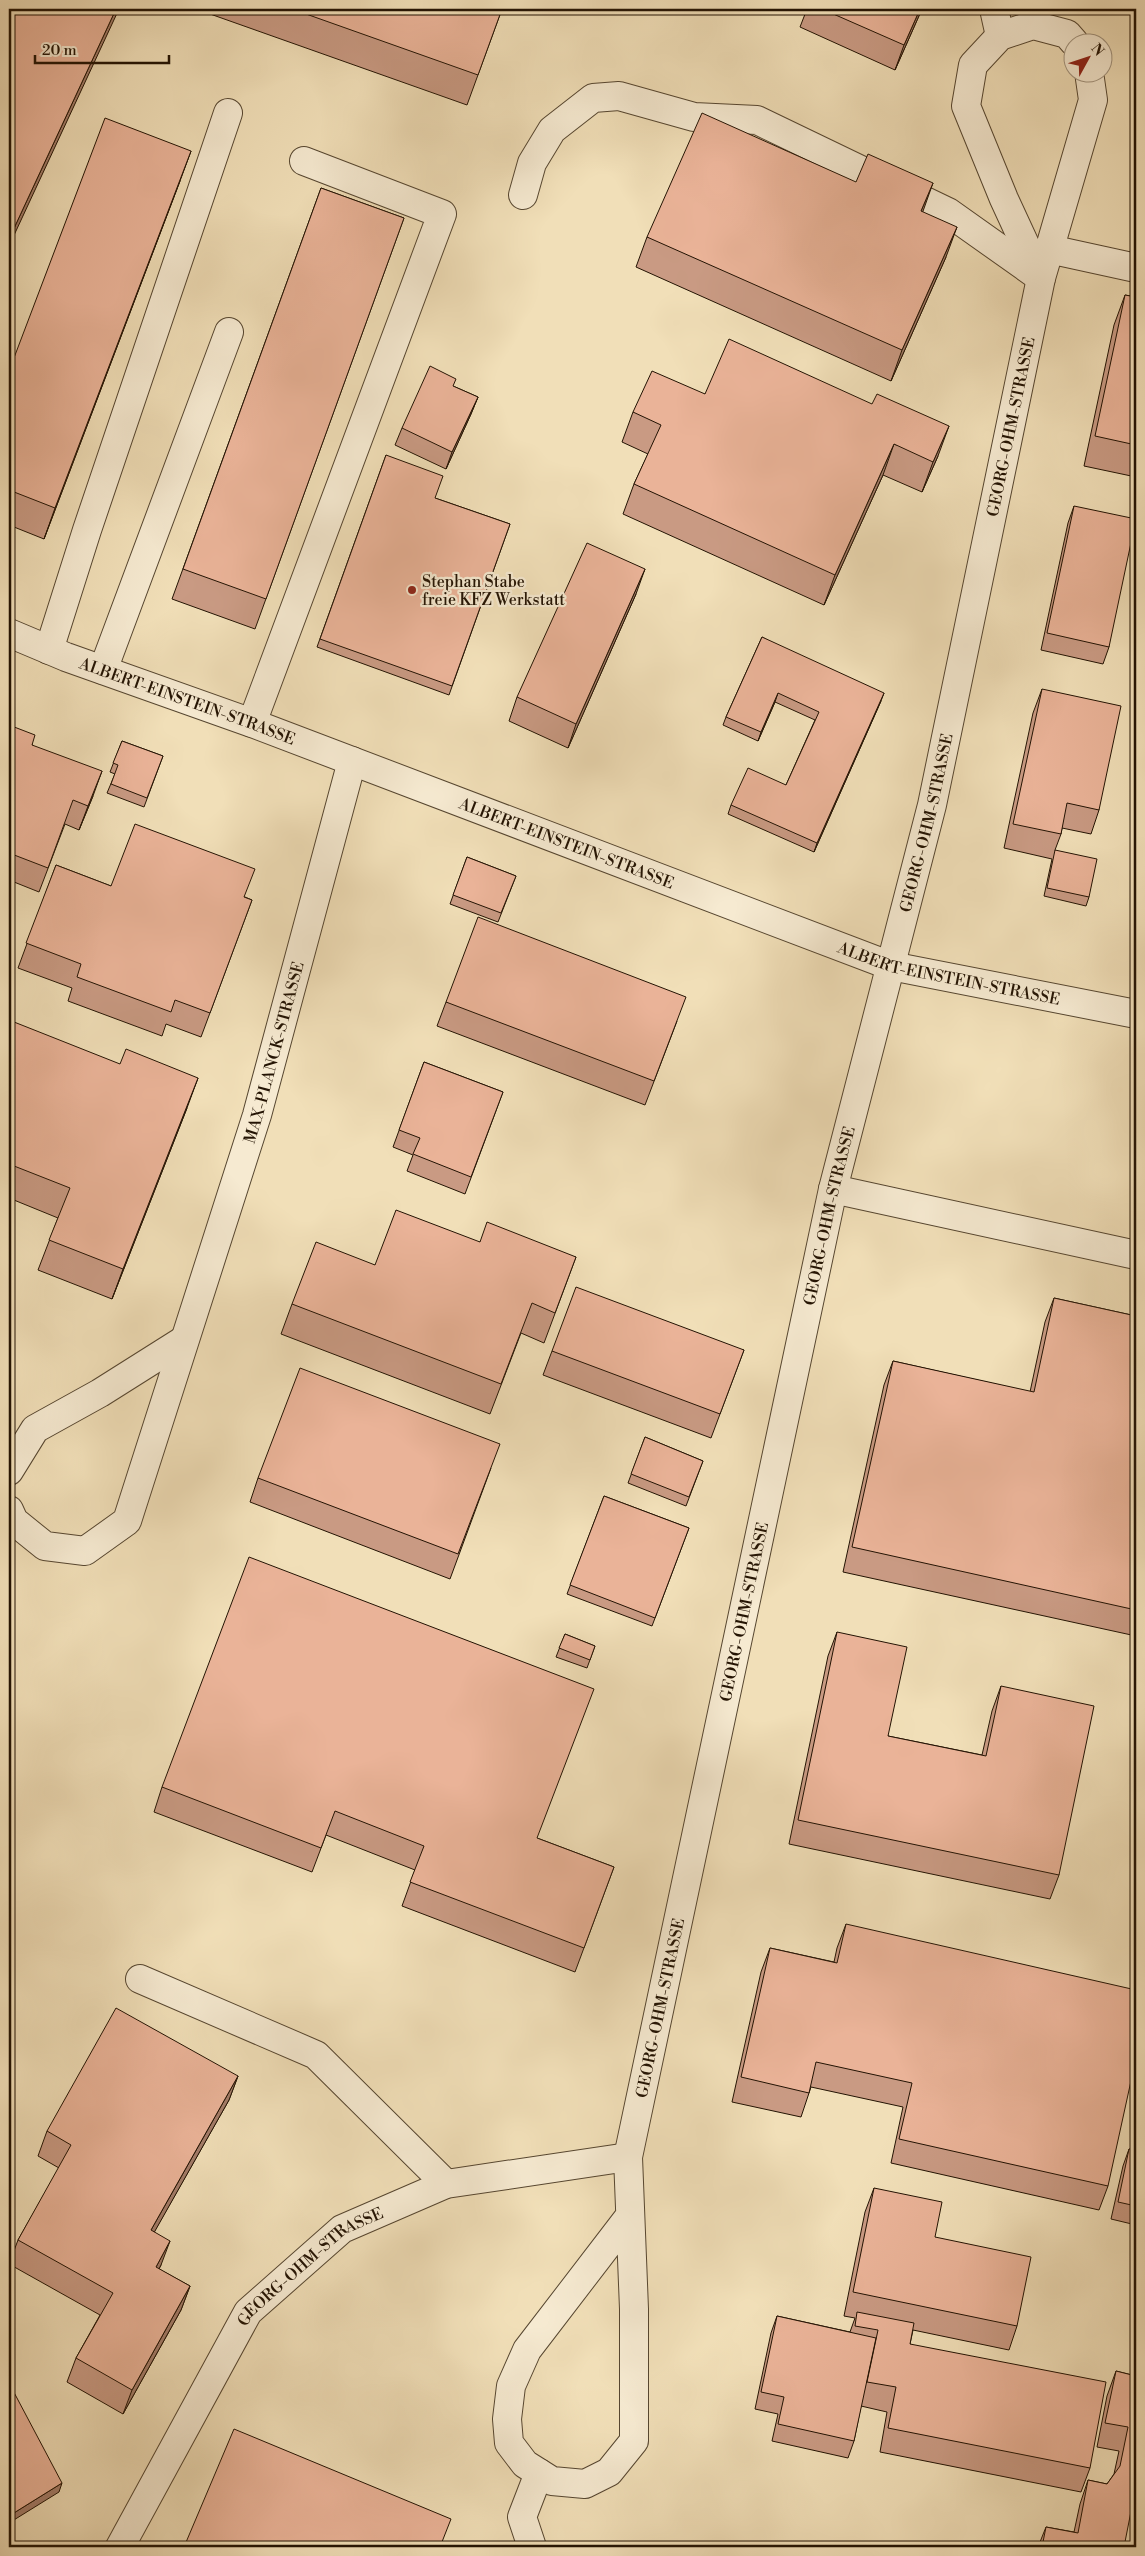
<svg xmlns="http://www.w3.org/2000/svg" width="1145" height="2556" font-family="'Libre Bodoni',serif">
<style>
.lines{fill:none;stroke-linecap:round;stroke-linejoin:round}
.minor-casing{stroke:#564630;stroke-width:30}
.minor{stroke:#f6ead1;stroke-width:28}
.wall{fill:#c99a83;stroke:#231303}
.shaded-wall{fill:#a47d6a;stroke:#231303}
.building{fill:#eab398;stroke:#231303}
.poi-dot{fill:#8f2418;stroke:#f6ead1;stroke-width:2}
.labels{text-anchor:middle;stroke-width:4.5;stroke-linejoin:round;paint-order:stroke}
.street-label{font-size:16px;fill:#231303;stroke:#f6ead1}
.poi-label{font-size:16px;fill:#231303;stroke:#f6ead1;text-anchor:start}
</style>
<rect width="100%" height="100%" fill="#f1dfb8"/>
<filter id="stains"><feTurbulence type="fractalNoise" baseFrequency=".004" numOctaves="4"/><feColorMatrix values="0 0 0 0 .2 0 0 0 0 .09 0 0 0 0 .02 0 0 0 .5 -.17"/></filter>
<radialGradient id="worn" r=".72"><stop offset=".6" stop-color="#630" stop-opacity="0"/><stop offset="1" stop-color="#630" stop-opacity=".3"/></radialGradient>
<g class="lines">
<!-- minor casing -->
<g class="minor-casing">
<g id="minor">
<path d="M994,9L1000,36"/>
<path d="M523,195L532,163L552,130L593,98L619,96L694,117L757,120L948,212L1041,278"/>
<path d="M1049,249L1136,268"/>
<path d="M1040,277L1004,199L966,106L973,65L1000,36L1033,25L1067,34L1074,42"/>
<path id="s1" d="M9,633L66,657L252,723L891,966L1136,1014"/>
<path d="M49,650L87,530L228,113"/>
<path d="M103,670L229,332"/>
<path d="M252,723L442,214L304,161"/>
<path d="M833,1189L1136,1255"/>
<path d="M9,1471L35,1429L100,1393L184,1340"/>
<path id="s2" d="M9,1510L14,1521L45,1546L85,1551L127,1521L257,1115L352,761"/>
<path d="M140,1979L316,2055L446,2184"/>
<path id="s3" d="M629,2217L527,2350L511,2386L507,2419L509,2443L525,2464L552,2481L585,2484L609,2472L634,2441V2309L628,2157L833,1189L932,805L1041,278L1093,100L1089,72"/>
<path id="s4" d="M120,2547L248,2312L342,2229L446,2184L628,2157"/>
<path d="M532,2547L522,2517L539,2473"/>
</g>
</g>
<!-- minor -->
<use href="#minor" class="minor"/>
</g>
<!-- wall -->
<path class="wall" d="M196,9H502L467,105Z
M807,9H922L895,70L800,27Z
M180,181L44,539L9,525V371Z
M321,188L404,218L255,629L172,599Z
M647,237L946,257L891,381L636,267Z
M1125,295L1136,297V477L1084,466L1114,325Z
M453,386L478,397L471,414L446,469L395,445L402,428Z
M705,394L938,456L922,492L883,475L824,605L623,514L634,484L648,454L622,442L633,412Z
M386,455L435,498L510,524L449,695L317,647Z
M1074,506L1109,647L1103,664L1041,650L1068,523Z
M636,594L568,748L509,721L517,697Z
M762,637L881,701L814,852L728,814L731,805L786,785L815,720L775,702L758,741L723,725L726,717Z
M1042,689L1099,810L1091,834L1062,828L1061,834L1055,850L1089,897L1086,906L1044,896L1052,859L1004,848L1033,713Z
M9,725L93,796L79,830L65,824L39,892L9,880Z
M122,741L163,756L144,807L107,793L115,774L110,772Z
M467,857L516,876L498,922L450,904Z
M56,865L111,886L245,897L252,900L201,1037L166,1024L162,1036L68,1001L72,988L18,968Z
M446,1002L677,1021L645,1105L437,1026Z
M9,1020L187,1108L112,1299L38,1270L58,1218L9,1198Z
M424,1062L503,1092L465,1194L407,1171L413,1155L393,1147Z
M480,1242L576,1257L544,1343L521,1333L490,1414L281,1334L292,1304L375,1265Z
M1054,1298L1136,1316V1636L843,1572L884,1385L893,1361L1030,1392L1045,1322Z
M744,1350L711,1438L543,1375L552,1351Z
M645,1437L703,1461L686,1506L628,1483Z
M491,1468L450,1579L250,1502L258,1478Z
M604,1496L689,1528L652,1626L567,1594Z
M837,1632L888,1736L982,1755L992,1711L1001,1686L1059,1875L1050,1899L789,1844L828,1656Z
M565,1634L595,1646L587,1668L556,1657Z
M162,1787L537,1838L614,1867L575,1972L402,1906L415,1870L326,1835L312,1872L154,1812Z
M846,1924L1108,2186L1099,2210L891,2163L903,2107L811,2087L801,2117L732,2102L761,1972L770,1948L834,1962L837,1948Z
M238,2076L229,2100L154,2232L161,2265L159,2269L190,2286L181,2310L123,2414L67,2382L76,2358L100,2315L9,2264L18,2240L59,2168L38,2156L47,2131Z
M1129,2149L1136,2150V2225L1111,2219L1123,2166Z
M874,2188L935,2237L1017,2326L1009,2350L913,2330L910,2344L1090,2468L1081,2492L880,2452L887,2412L861,2406L854,2441L848,2458L772,2441L778,2414L755,2409L771,2333L777,2316L850,2332L855,2318L844,2316L865,2212Z
M1116,2371L1136,2376L1124,2547H1038L1046,2527L1074,2532L1080,2504L1088,2480L1107,2484L1114,2474L1119,2451L1097,2447L1107,2396Z"/>
<!-- shaded-wall -->
<path class="shaded-wall" d="M116,9H119L9,246V239Z
M920,9H922L895,70L904,45Z
M191,151L180,181L44,539L55,508Z
M933,183L922,214L921,211Z
M957,227L946,257L891,381L902,350Z
M478,397L471,414L446,469L452,452Z
M949,426L938,456L922,492L933,462Z
M894,444L883,475L824,605L835,575Z
M645,569L636,594L568,748L576,724Z
M778,693L775,702L758,741L761,732Z
M884,693L881,701L814,852L817,843Z
M102,771L93,796L79,830L88,806Z
M198,1078L187,1108L112,1299L123,1269Z
M238,2076L229,2100L142,2254L151,2230Z
M170,2241L161,2265L147,2291L156,2267Z
M190,2286L181,2310L123,2414L132,2390Z
M62,2483L59,2492L9,2523V2516Z"/>
<!-- building -->
<path class="building" d="M9,9H116L9,239Z
M292,9H502L478,75Z
M822,9H920L904,45Z
M702,113L856,182L868,154L933,183L921,211L957,227L902,350L647,237Z
M105,118L191,151L55,508L9,490V371Z
M321,188L404,218L266,599L183,569Z
M1125,295L1136,297V445L1095,436Z
M729,339L872,404L877,394L949,426L933,462L894,444L835,575L634,484L661,425L633,412L652,371L705,394Z
M430,366L456,379L453,386L478,397L452,452L402,428Z
M386,455L443,476L435,498L510,524L452,686L320,639Z
M1074,506L1136,519L1109,647L1047,633Z
M587,543L645,569L576,724L517,697Z
M762,637L884,693L817,843L731,805L748,768L786,785L819,712L778,693L761,732L726,717Z
M1042,689L1121,706L1099,810L1067,803L1061,834L1013,824Z
M9,725L35,735L32,745L102,771L88,806L73,800L48,868L9,853Z
M122,741L163,756L147,798L111,784L118,765L113,763Z
M135,824L255,869L244,897L252,900L210,1013L175,1000L171,1012L77,977L81,964L26,943L56,865L111,886Z
M1055,850L1097,859L1089,897L1047,888Z
M467,857L516,876L501,913L453,895Z
M478,917L686,997L654,1081L446,1002Z
M9,1020L120,1064L126,1049L198,1078L123,1269L49,1240L70,1188L9,1164Z
M424,1062L503,1092L471,1177L413,1154L420,1138L399,1130Z
M396,1210L480,1242L487,1222L576,1257L555,1313L532,1303L501,1384L292,1304L316,1242L375,1265Z
M576,1287L744,1350L720,1414L552,1351Z
M1054,1298L1136,1316V1610L852,1547L893,1361L1034,1392Z
M300,1368L500,1444L458,1554L258,1478Z
M645,1437L703,1461L689,1497L631,1474Z
M604,1496L689,1528L655,1618L570,1585Z
M249,1557L594,1689L537,1838L614,1867L584,1948L410,1882L424,1846L335,1811L321,1848L162,1787Z
M837,1632L907,1647L888,1736L986,1756L1001,1686L1094,1706L1059,1875L798,1820Z
M565,1634L595,1646L590,1660L559,1648Z
M846,1924L1136,1990V2058L1108,2186L899,2139L912,2083L816,2062L809,2093L741,2077L770,1948L837,1963Z
M116,2008L238,2076L151,2230L170,2241L156,2267L190,2286L132,2390L76,2358L113,2293L18,2240L71,2145L47,2131Z
M1129,2149L1136,2150V2206L1118,2202Z
M874,2188L942,2202L935,2237L1031,2257L1017,2326L853,2292Z
M857,2312L914,2323L910,2344L1106,2382L1090,2468L888,2428L896,2387L867,2382L878,2330L855,2326Z
M777,2316L876,2338L854,2441L778,2424L784,2397L761,2392Z
M1116,2371L1136,2376V2486L1124,2547H1042L1046,2527L1078,2533L1088,2480L1107,2484L1120,2466L1128,2427L1105,2423Z
M9,2383L62,2483L9,2516Z
M234,2429L451,2519L440,2547H184Z"/>
<!-- markers -->
<circle class="poi-dot" cx="412" cy="590" r="5"/>
<g class="labels">
<!-- street labels -->
<g class="street-label">
<text dy="6" stroke="none"><textPath href="#s3" startOffset="2479">GEORG-OHM-STRASSE</textPath></text>
<text dy="6" stroke="none"><textPath href="#s1" startOffset="191">ALBERT-EINSTEIN-STRASSE</textPath></text>
<text dy="6" stroke="none"><textPath href="#s3" startOffset="2074">GEORG-OHM-STRASSE</textPath></text>
<text dy="6" stroke="none"><textPath href="#s1" startOffset="596">ALBERT-EINSTEIN-STRASSE</textPath></text>
<text dy="6" stroke="none"><textPath href="#s1" startOffset="1001">ALBERT-EINSTEIN-STRASSE</textPath></text>
<text dy="6" stroke="none"><textPath href="#s2" startOffset="635">MAX-PLANCK-STRASSE</textPath></text>
<text dy="6" stroke="none"><textPath href="#s3" startOffset="1669">GEORG-OHM-STRASSE</textPath></text>
<text dy="6" stroke="none"><textPath href="#s3" startOffset="1264">GEORG-OHM-STRASSE</textPath></text>
<text dy="6" stroke="none"><textPath href="#s3" startOffset="859">GEORG-OHM-STRASSE</textPath></text>
<text dy="6" stroke="none"><textPath href="#s4" startOffset="345">GEORG-OHM-STRASSE</textPath></text>
</g>
<!-- poi labels -->
<g class="poi-label">
<text x="422" y="587">Stephan Stabe<tspan x="422" dy="18">freie KFZ Werkstatt</tspan></text>
</g>
</g>
<!-- margin -->
<rect width="1145" height="2556" fill="none" stroke="#f1dfb8" stroke-width="30"/>
<rect x="10" y="10" width="1125" height="2536" fill="none" stroke="#231303" stroke-width="2.5"/>
<rect x="15" y="15" width="1115" height="2526" fill="none" stroke="#231303"/>
<!-- north arrow -->
<g transform="translate(1088 58) rotate(50)"><circle r="24" fill="#f6ead1" stroke="#a2947f"/>
<path d="M0-4L9 19L0 12L-9 19Z" fill="#8f2418"/>
<text y="-8" font-size="14" font-weight="bold" text-anchor="middle" fill="#231303">N</text>
</g>
<!-- scale -->
<path d="M35 55v8h134v-8" fill="none" stroke="#231303" stroke-width="2.5"/>
<text x="42" y="55" font-size="15" fill="#231303" stroke="#f6ead1" stroke-width="4" paint-order="stroke">20 m</text>
<rect width="100%" height="100%" filter="url(#stains)"/>
<rect width="100%" height="100%" fill="url(#worn)"/>
</svg>
